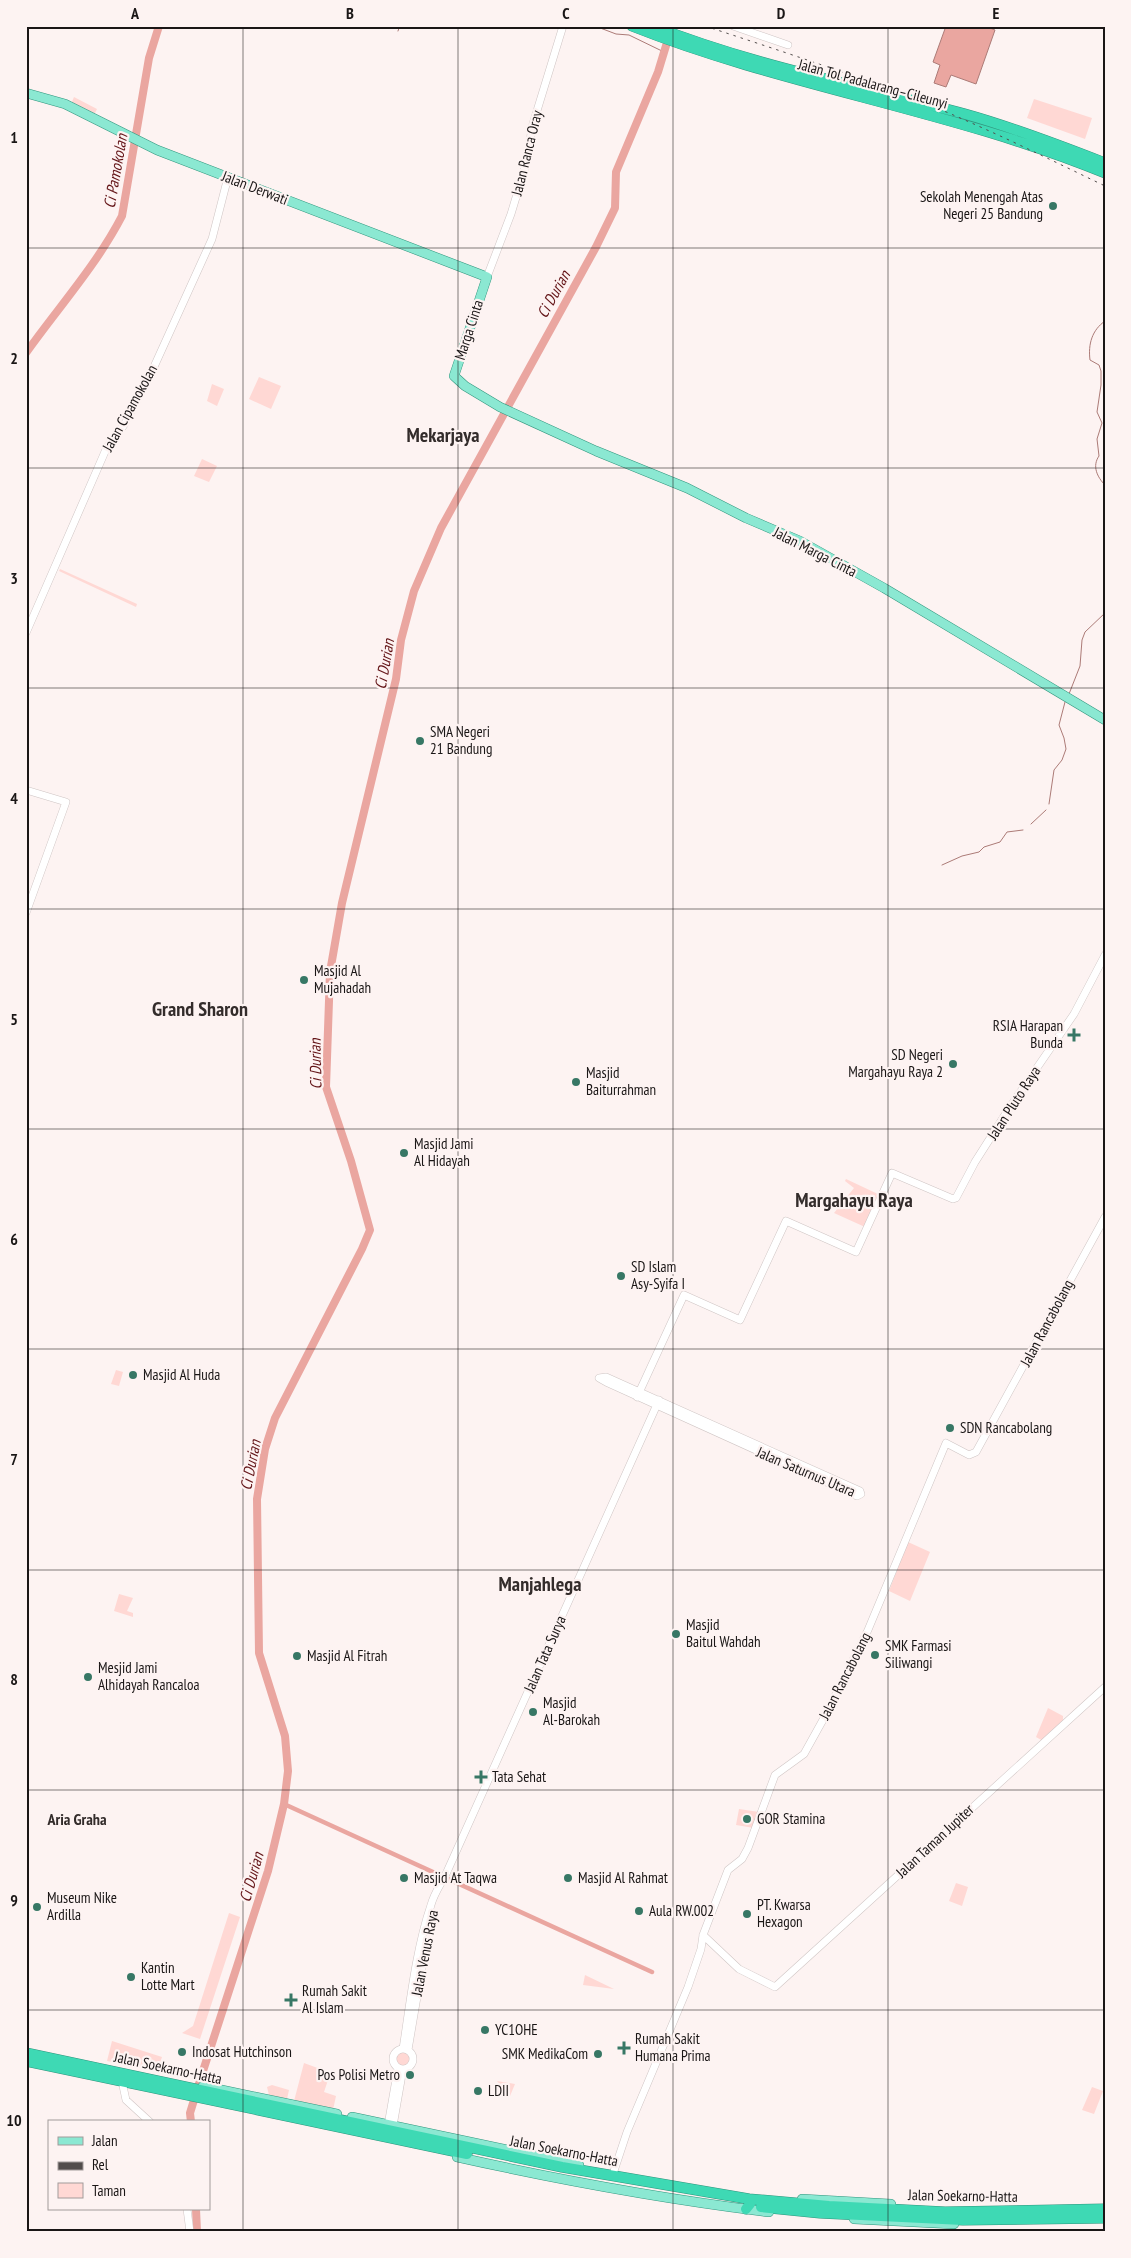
<svg xmlns="http://www.w3.org/2000/svg" width="1131" height="2258" font-family="'PT Sans Narrow',sans-serif">
<style>
.green{fill:#ffd8d4}
.water{fill:#eaa6a0;stroke:#ac7b77}
.lines{fill:none;stroke-linecap:round;stroke-linejoin:round}
.stream{stroke:#ac7b77;stroke-width:1}
.canal{stroke:#eaa6a0;stroke-width:4.5}
.river{stroke:#eaa6a0;stroke-width:8}
.minor-casing{stroke:#cfc5c4;stroke-width:8}
.major-casing{stroke:#31957d;stroke-width:10}
.highway-casing{stroke:#31957d;stroke-width:11}
.minor{stroke:#fff;stroke-width:7}
.major{stroke:#8be8d2;stroke-width:9}
.highway{stroke:#3ed9b4;stroke-width:10}
.rail{stroke:#524d4c;stroke-width:1;stroke-dasharray:2.5 5;stroke-linecap:butt}
.grid{fill:none;stroke:#1a1616;stroke-width:1;stroke-opacity:0.55}
.poi-dot{fill:#377765;stroke:#fdf3f2;stroke-width:2}
.labels{text-anchor:middle;stroke-width:4.5;stroke-linejoin:round;paint-order:stroke}
.street-label{font-size:15px;fill:#1a1616;stroke:#fdf3f2}
.poi-label{font-size:15px;fill:#1a1616;stroke:#fdf3f2;text-anchor:start}
.water-label{font-size:16px;font-style:italic;fill:#631417;stroke:#fdf3f2}
.neighbourhood-label{font-size:16px;font-weight:bold;fill:#332c2b;stroke:#fdf3f2}
.district-label{font-size:20px;font-weight:bold;fill:#332c2b;stroke:#fdf3f2}
.neatline{fill:none;stroke:#1a1616;stroke-width:2}
.grid-label{font-size:16px;text-anchor:middle;font-weight:bold;fill:#1a1616}
</style>
<rect width="100%" height="100%" fill="#fdf3f2"/>
<!-- green -->
<path class="green" d="M74,97L97,109L94,115L71,104Z
M1034,99L1092,118L1085,139L1027,118Z
M259,377L281,386L271,409L249,399Z
M212,384L224,389L217,406L207,401Z
M202,459L217,466L209,482L194,476Z
M60,569L137,604L136,607L59,571Z
M846,1179L880,1195L865,1227L834,1213L854,1188L845,1181Z
M116,1370L123,1372L119,1386L111,1384Z
M908,1542L930,1552L910,1601L889,1591Z
M119,1594L133,1598L127,1611L133,1613V1617L114,1611Z
M1048,1708L1063,1716V1722L1043,1741L1036,1737Z
M739,1809L759,1812L754,1828L736,1825Z
M956,1883L968,1887L962,1906L949,1901Z
M229,1913L240,1917L200,2039L182,2033L193,2026Z
M585,1975L614,1989L583,1985Z
M112,2041L162,2057L157,2071L107,2061Z
M395 2059a8 8 0 1 1 16 0a8 8 0 1 1-16 0Z
M304,2063L323,2070L330,2074L324,2092L336,2096L333,2110L294,2101Z
M497,2081L515,2084L510,2096Z
M272,2085L289,2090L287,2099L269,2095L267,2087Z
M1092,2087L1103,2091L1094,2114L1082,2110Z"/>
<!-- water -->
<path class="water" d="M946,26H985L995,30L976,84L951,75L946,87L934,83L940,65L933,62Z"/>
<g class="lines">
<!-- stream -->
<path class="stream" d="M595,26L616,34L629,35L664,52
M398,31L399,28
M1105,321C1092,330 1088,344 1090,360L1099,365L1101,371V385L1097,412L1102,423L1097,439L1099,456C1092,466 1097,477 1105,485
M1105,593V599
M1069,694L1080,666L1082,640L1085,632L1105,613
M1049,804L1054,770L1062,760L1066,749L1064,738L1059,725L1065,702
M1031,824L1046,810
M942,865L962,856L979,852L984,847L1000,842L1007,832L1023,830"/>
<!-- canal -->
<path class="canal" d="M284,1804L652,1972"/>
<!-- river -->
<path class="river" d="M26,353C58,308 96,266 122,216L149,58L159,26
M191,2122L190,2113L202,2074L268,1871L284,1804L288,1771L285,1736L259,1653L257,1499L265,1449L275,1418L362,1249L370,1230L351,1161L326,1087L330,972L342,903L396,679L401,640L414,591L441,528L596,247L615,208L616,172L658,72L672,26
M196,2209L197,2232"/>
<!-- minor casing -->
<g class="minor-casing">
<path id="minor" d="M733,26L788,45
M487,277L511,214L527,161L532,127L563,26
M26,633L107,447L124,425L153,369L202,261L212,239L228,177
M26,790L66,802L26,913
M606,1377L860,1491L861,1494L857,1496L606,1382L599,1378Z
M637,1397L684,1295L740,1320L786,1221L856,1252L892,1173L953,1199L956,1198L975,1162L1010,1107L1074,1014L1105,955
M703,1935L739,1969L775,1987L1105,1687
M403,2049C410,2003 416,1949 431,1905C434,1893 441,1884 446,1874L659,1400
M393 2059a10 10 0 1 1 20 0a10 10 0 1 1-20 0Z
M408,2050L425,1950
M123,2086L126,2100L150,2122
M388,2125L398,2068
M393,2126L403,2069
M614,2171L627,2132L688,1987L701,1949L703,1935L728,1870L742,1859L748,1848L775,1775L804,1754L824,1718L868,1630L946,1443L969,1455L976,1452L1105,1217
M187,2209L190,2232"/>
</g>
<!-- major casing -->
<g class="major-casing">
<path id="major" d="M26,93L65,104L157,150L487,277L454,376L465,386L500,407L596,451L687,488L746,518L800,541L884,588L1105,720
M203,2086L337,2114
M352,2117L579,2165
M457,2157C560,2180 664,2199 769,2212
M802,2199L891,2204
M854,2219L954,2224"/>
</g>
<!-- highway casing -->
<g class="highway-casing">
<path id="highway" d="M632,26C786,87 952,110 1105,173
M653,26C754,66 861,86 965,114C1012,127 1059,145 1105,163
M26,2053L562,2167L749,2199L829,2206L945,2212L1105,2209
M26,2061L467,2154
M761,2207L820,2213L963,2220L1105,2218
M746,2209L750,2204L749,2199"/>
</g>
<!-- minor -->
<use href="#minor" class="minor"/>
<!-- major -->
<use href="#major" class="major"/>
<!-- highway -->
<use href="#highway" class="highway"/>
<!-- rail -->
<path class="rail" d="M705,26C781,51 858,76 932,106C990,130 1047,158 1105,186"/>
</g>
<!-- grid -->
<path class="grid" d="M243,26V2232M458,26V2232M673,26V2232M888,26V2232M26,248H1105M26,468H1105M26,688H1105M26,909H1105M26,1129H1105M26,1349H1105M26,1570H1105M26,1790H1105M26,2010H1105"/>
<!-- markers -->
<g class="poi-dot">
<circle cx="1053" cy="206" r="5"/>
<circle cx="420" cy="741" r="5"/>
<circle cx="304" cy="980" r="5"/>
<path d="M1071.5 1027.5h5v5h5v5h-5v5h-5v-5h-5v-5h5z"/>
<circle cx="953" cy="1064" r="5"/>
<circle cx="576" cy="1082" r="5"/>
<circle cx="404" cy="1153" r="5"/>
<circle cx="621" cy="1276" r="5"/>
<circle cx="133" cy="1375" r="5"/>
<circle cx="950" cy="1428" r="5"/>
<circle cx="676" cy="1634" r="5"/>
<circle cx="875" cy="1655" r="5"/>
<circle cx="297" cy="1656" r="5"/>
<circle cx="88" cy="1677" r="5"/>
<circle cx="533" cy="1712" r="5"/>
<path d="M478.5 1769.5h5v5h5v5h-5v5h-5v-5h-5v-5h5z"/>
<circle cx="747" cy="1819" r="5"/>
<circle cx="404" cy="1878" r="5"/>
<circle cx="568" cy="1878" r="5"/>
<circle cx="37" cy="1907" r="5"/>
<circle cx="639" cy="1911" r="5"/>
<circle cx="747" cy="1914" r="5"/>
<circle cx="131" cy="1977" r="5"/>
<path d="M288.5 1992.5h5v5h5v5h-5v5h-5v-5h-5v-5h5z"/>
<circle cx="485" cy="2030" r="5"/>
<path d="M621.5 2040.5h5v5h5v5h-5v5h-5v-5h-5v-5h5z"/>
<circle cx="182" cy="2052" r="5"/>
<circle cx="598" cy="2054" r="5"/>
<circle cx="410" cy="2075" r="5"/>
<circle cx="478" cy="2091" r="5"/>
</g>
<g class="labels">
<!-- street labels -->
<g class="street-label">
<text transform="translate(873 84) rotate(15)" y="5">Jalan Tol Padalarang–Cileunyi</text>
<text transform="translate(527 153) rotate(-76)" y="5">Jalan Ranca Oray</text>
<text transform="translate(255 188) rotate(21)" y="5">Jalan Derwati</text>
<text transform="translate(469 330) rotate(-72)" y="5">Marga Cinta</text>
<text transform="translate(130 408) rotate(-61)" y="5">Jalan Cipamokolan</text>
<text transform="translate(815 552) rotate(27)" y="5">Jalan Marga Cinta</text>
<text transform="translate(1014 1103) rotate(-57)" y="5">Jalan Pluto Raya</text>
<text transform="translate(1047 1323) rotate(-62)" y="5">Jalan Rancabolang</text>
<text transform="translate(806 1472) rotate(23)" y="5">Jalan Saturnus Utara</text>
<text transform="translate(545 1654) rotate(-66)" y="5">Jalan Tata Surya</text>
<text transform="translate(845 1676) rotate(-63)" y="5">Jalan Rancabolang</text>
<text transform="translate(935 1841) rotate(-43)" y="5">Jalan Taman Jupiter</text>
<text transform="translate(425 1953) rotate(-79)" y="5">Jalan Venus Raya</text>
<text transform="translate(168 2068) rotate(12)" y="5">Jalan Soekarno-Hatta</text>
<text transform="translate(564 2151) rotate(11)" y="5">Jalan Soekarno-Hatta</text>
<text transform="translate(963 2196) rotate(1)" y="5">Jalan Soekarno-Hatta</text>
</g>
<!-- poi labels -->
<g class="poi-label">
<text x="1043" y="202" text-anchor="end">Sekolah Menengah Atas<tspan x="1043" dy="17">Negeri 25 Bandung</tspan></text>
<text x="430" y="737">SMA Negeri<tspan x="430" dy="17">21 Bandung</tspan></text>
<text x="314" y="976">Masjid Al<tspan x="314" dy="17">Mujahadah</tspan></text>
<text x="1063" y="1031" text-anchor="end">RSIA Harapan<tspan x="1063" dy="17">Bunda</tspan></text>
<text x="943" y="1060" text-anchor="end">SD Negeri<tspan x="943" dy="17">Margahayu Raya 2</tspan></text>
<text x="586" y="1078">Masjid<tspan x="586" dy="17">Baiturrahman</tspan></text>
<text x="414" y="1149">Masjid Jami<tspan x="414" dy="17">Al Hidayah</tspan></text>
<text x="631" y="1272">SD Islam<tspan x="631" dy="17">Asy-Syifa I</tspan></text>
<text x="143" y="1380">Masjid Al Huda</text>
<text x="960" y="1433">SDN Rancabolang</text>
<text x="686" y="1630">Masjid<tspan x="686" dy="17">Baitul Wahdah</tspan></text>
<text x="885" y="1651">SMK Farmasi<tspan x="885" dy="17">Siliwangi</tspan></text>
<text x="307" y="1661">Masjid Al Fitrah</text>
<text x="98" y="1673">Mesjid Jami<tspan x="98" dy="17">Alhidayah Rancaloa</tspan></text>
<text x="543" y="1708">Masjid<tspan x="543" dy="17">Al-Barokah</tspan></text>
<text x="492" y="1782">Tata Sehat</text>
<text x="757" y="1824">GOR Stamina</text>
<text x="414" y="1883">Masjid At Taqwa</text>
<text x="578" y="1883">Masjid Al Rahmat</text>
<text x="47" y="1903">Museum Nike<tspan x="47" dy="17">Ardilla</tspan></text>
<text x="757" y="1910">PT. Kwarsa<tspan x="757" dy="17">Hexagon</tspan></text>
<text x="649" y="1916">Aula RW.002</text>
<text x="141" y="1973">Kantin<tspan x="141" dy="17">Lotte Mart</tspan></text>
<text x="302" y="1996">Rumah Sakit<tspan x="302" dy="17">Al Islam</tspan></text>
<text x="495" y="2035">YC1OHE</text>
<text x="635" y="2044">Rumah Sakit<tspan x="635" dy="17">Humana Prima</tspan></text>
<text x="192" y="2057">Indosat Hutchinson</text>
<text x="588" y="2059" text-anchor="end">SMK MedikaCom</text>
<text x="400" y="2080" text-anchor="end">Pos Polisi Metro</text>
<text x="488" y="2096">LDII</text>
</g>
<!-- water labels -->
<g class="water-label">
<text transform="translate(115 171) rotate(-80)" y="6">Ci Pamokolan</text>
<text transform="translate(553 294) rotate(-61)" y="6">Ci Durian</text>
<text transform="translate(384 664) rotate(-80)" y="6">Ci Durian</text>
<text transform="translate(315 1064) rotate(-91)" y="6">Ci Durian</text>
<text transform="translate(250 1465) rotate(-79)" y="6">Ci Durian</text>
<text transform="translate(251 1877) rotate(-74)" y="6">Ci Durian</text>
</g>
<!-- neighbourhood labels -->
<g class="neighbourhood-label">
<text x="77" y="1825">Aria Graha</text>
</g>
<!-- district labels -->
<g class="district-label">
<text x="443" y="442">Mekarjaya</text>
<text x="200" y="1016">Grand Sharon</text>
<text x="854" y="1207">Margahayu Raya</text>
<text x="540" y="1591">Manjahlega</text>
</g>
</g>
<!-- border -->
<rect width="1131" height="2258" fill="none" stroke="#fdf3f2" stroke-width="55"/>
<!-- legend -->
<rect x="48" y="2120" width="162" height="90" fill="#fdf3f2" stroke="#a29b9a"/>
<rect x="58" y="2137" width="25" height="8" fill="#8be8d2" stroke="#a29b9a"/>
<text x="92" y="2146" font-size="15" fill="#1a1616">Jalan</text>
<rect x="58" y="2162" width="25" height="8" fill="#524d4c" stroke="#a29b9a"/>
<text x="92" y="2170" font-size="15" fill="#1a1616">Rel</text>
<rect x="58" y="2183" width="25" height="15" fill="#ffd8d4" stroke="#a29b9a"/>
<text x="92" y="2196" font-size="15" fill="#1a1616">Taman</text>
<rect x="28" y="28" width="1076" height="2202" class="neatline"/>
<g class="grid-label">
<text x="135" y="19">A</text>
<text x="350" y="19">B</text>
<text x="566" y="19">C</text>
<text x="781" y="19">D</text>
<text x="996" y="19">E</text>
<text x="14" y="143">1</text>
<text x="14" y="364">2</text>
<text x="14" y="584">3</text>
<text x="14" y="804">4</text>
<text x="14" y="1025">5</text>
<text x="14" y="1245">6</text>
<text x="14" y="1465">7</text>
<text x="14" y="1685">8</text>
<text x="14" y="1906">9</text>
<text x="14" y="2126">10</text>
</g>
</svg>
